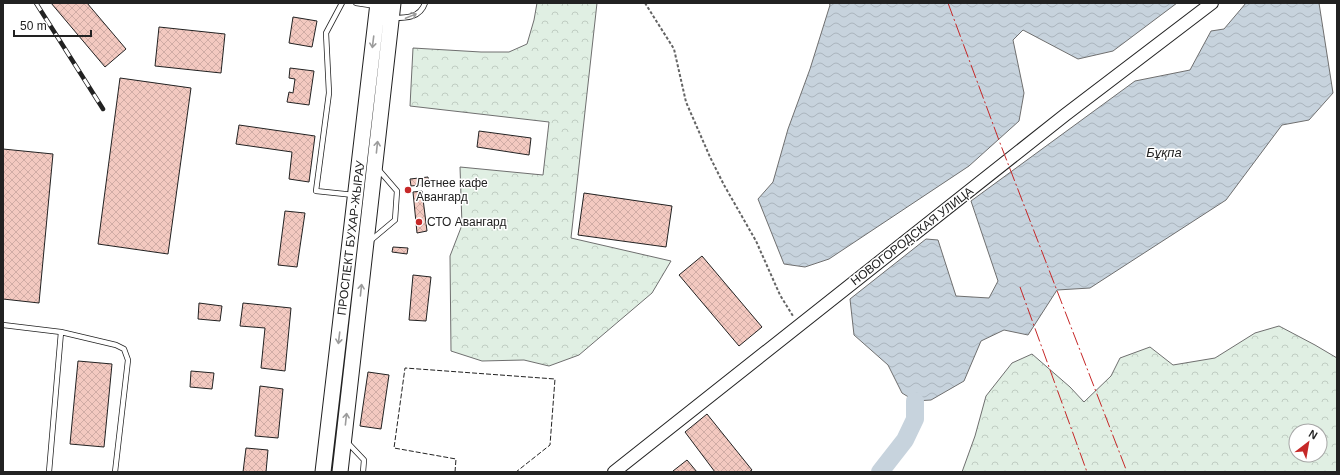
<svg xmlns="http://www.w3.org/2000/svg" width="1340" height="475" font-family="Arial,sans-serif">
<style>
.forest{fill:url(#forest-crowns);stroke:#6f6f6f;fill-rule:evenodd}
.water{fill:url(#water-waves);stroke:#6f6f6f}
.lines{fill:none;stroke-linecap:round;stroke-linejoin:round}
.river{stroke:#c7d3dd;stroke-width:18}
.building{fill:url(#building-cross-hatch);stroke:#222}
.service-casing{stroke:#222;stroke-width:6}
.tertiary-casing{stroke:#222;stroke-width:14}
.primary-casing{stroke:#222;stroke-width:17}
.path{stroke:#646464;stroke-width:2;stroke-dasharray:3 2;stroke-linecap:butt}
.service{stroke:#fff;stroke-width:4.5}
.tertiary{stroke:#fff;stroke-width:12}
.primary{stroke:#fff;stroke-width:15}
.rail-casing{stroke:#222;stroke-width:4.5}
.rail{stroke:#fff;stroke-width:3;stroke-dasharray:9;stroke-linecap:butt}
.fence{stroke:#222;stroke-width:1;stroke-dasharray:5 2;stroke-linecap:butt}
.power{stroke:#c62828;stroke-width:1;stroke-dasharray:14 3 2 3;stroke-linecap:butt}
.oneway{stroke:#9c9c9c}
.poi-dot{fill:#c62828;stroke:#fff;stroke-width:1.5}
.labels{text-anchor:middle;stroke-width:3;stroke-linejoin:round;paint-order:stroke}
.poi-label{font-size:12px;fill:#222;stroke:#fff;text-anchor:start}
.street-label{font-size:12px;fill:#222;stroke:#fff}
.water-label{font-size:13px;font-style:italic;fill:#222;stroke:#fff}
</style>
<defs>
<pattern id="forest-crowns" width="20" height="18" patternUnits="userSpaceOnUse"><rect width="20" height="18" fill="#e0efe3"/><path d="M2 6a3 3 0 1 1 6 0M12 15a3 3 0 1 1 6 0" fill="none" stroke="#c0cdc2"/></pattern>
<pattern id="water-waves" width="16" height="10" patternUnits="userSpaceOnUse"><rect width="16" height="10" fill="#c7d3dd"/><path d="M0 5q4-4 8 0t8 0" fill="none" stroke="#abb5bd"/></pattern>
<pattern id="building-cross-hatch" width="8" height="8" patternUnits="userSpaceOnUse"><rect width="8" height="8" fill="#f3c9c0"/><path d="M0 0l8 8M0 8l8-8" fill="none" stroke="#d0aca5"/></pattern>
</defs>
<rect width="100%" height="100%" fill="#fff"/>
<!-- forest -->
<path class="forest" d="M537,3H597L571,238L671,261L652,293L579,355L549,366L524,360L482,361L451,351L450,256L462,225L460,167L543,175L549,122L410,106L413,48L481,52H509L527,44L534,20Z
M1279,326L1315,345L1337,358V472H962L975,436L986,396L1012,363L1032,354L1070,387L1084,402L1111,376L1120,358L1150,347L1173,365L1215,358L1255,333ZM1296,431H1320V455H1296Z"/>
<!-- water -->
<path class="water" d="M829,3H1177L1113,51L1078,59L1023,30L1013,40L1024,93L1019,121L969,166L829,259L805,267L784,264L758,199L773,182L788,129L810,69L830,5Z
M1246,3H1319L1333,93L1309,120L1282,125L1226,200L1090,288L1057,290L1028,335L1004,330L981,341L964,381L931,400L915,401L902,393L888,365L854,335L850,299L926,239L938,240L956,296L989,298L998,281L971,201L1135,81L1190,70L1211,31L1224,29Z"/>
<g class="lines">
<!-- river -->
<path class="river" d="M880,472L905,440L915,419V401"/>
</g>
<!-- building -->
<path class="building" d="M51,3H87L126,49L105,67Z
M293,17L317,21L312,47L289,43Z
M159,27L225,34L221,73L155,66Z
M290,68L314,71L309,105L287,102L289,92L293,93L295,79L289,78Z
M120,78L191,88L168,254L98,244Z
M239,125L315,136L309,182L289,179L292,152L236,144Z
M479,131L531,138L529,155L477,147Z
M3,149L53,154L39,303L3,299Z
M428,177L429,184L411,186L410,179Z
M422,191L427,231L417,233L413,192Z
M584,193L672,206L666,247L578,235Z
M285,211L305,213L297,267L278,265Z
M393,247L408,248L407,254L392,252Z
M702,256L762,327L739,346L679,275Z
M413,275L431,277L426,321L409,320Z
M199,303L222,306L220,321L198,319Z
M243,303L291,308L285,371L261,368L265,328L240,326Z
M78,361L112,364L104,447L70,444Z
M191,371L214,373L212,389L190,387Z
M368,372L389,375L381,429L360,426Z
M260,386L283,389L278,438L255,436Z
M707,414L752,470L749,472H715L685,432Z
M246,448L268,450L266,472H243Z
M687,460L697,472H674L673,471Z"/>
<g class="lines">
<!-- service casing -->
<g class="service-casing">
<path id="service" d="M342,3L326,33L329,93L316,191L354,195
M356,3L376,6
M393,18C406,18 420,18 425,3
M370,241L395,220L397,191L378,169
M3,325L61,332L49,472
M61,332L116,345L124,349L128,360L115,472
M347,442L364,460L363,472"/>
</g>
<!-- tertiary casing -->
<g class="tertiary-casing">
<path id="tertiary" d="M614,472L1065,115L1212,3"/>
</g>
<!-- primary casing -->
<g class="primary-casing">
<path id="primary" d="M323,472L378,3
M340,472L393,3"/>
</g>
<!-- path -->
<path class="path" d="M645,3L674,49L686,102L710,157L724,185L756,241L780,295L793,316"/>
<!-- service -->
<use href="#service" class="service"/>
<!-- tertiary -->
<use href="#tertiary" class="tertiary"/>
<!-- primary -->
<use href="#primary" class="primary"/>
<!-- rail casing -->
<g class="rail-casing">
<path id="rail" d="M36,3L103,109"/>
</g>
<!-- rail -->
<use href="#rail" class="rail"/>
<!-- fence -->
<path class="fence" d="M455,472L456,459L394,448L405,368L555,379L550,445L516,472"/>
<!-- power -->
<path class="power" d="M948,3L1000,143L1127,472
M1020,287L1087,472"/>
</g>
<!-- one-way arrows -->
<defs><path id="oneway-shaft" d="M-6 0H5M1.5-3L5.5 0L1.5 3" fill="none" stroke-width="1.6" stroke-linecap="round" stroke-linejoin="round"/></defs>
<g class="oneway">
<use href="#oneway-shaft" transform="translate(411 16) rotate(-22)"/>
<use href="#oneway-shaft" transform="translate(373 42) rotate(97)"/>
<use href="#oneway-shaft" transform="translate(377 147) rotate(-84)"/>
<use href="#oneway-shaft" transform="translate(361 290) rotate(-84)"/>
<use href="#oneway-shaft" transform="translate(339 338) rotate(97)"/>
<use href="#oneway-shaft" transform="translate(346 419) rotate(-84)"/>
</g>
<!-- markers -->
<g class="poi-dot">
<circle cx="408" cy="190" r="4"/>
<circle cx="419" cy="222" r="4"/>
</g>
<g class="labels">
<!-- poi labels -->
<g class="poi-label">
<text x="416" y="187">Летнее кафе<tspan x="416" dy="14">Авангард</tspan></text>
<text x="427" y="226">СТО Авангард</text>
</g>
<!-- street labels -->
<g class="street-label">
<text transform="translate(912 236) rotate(-38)" y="4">НОВОГОРОДСКАЯ УЛИЦА</text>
<text transform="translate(351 238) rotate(-83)" y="4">ПРОСПЕКТ БУХАР-ЖЫРАУ</text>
</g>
<!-- water labels -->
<g class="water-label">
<text x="1164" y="157">Бұқпа</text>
</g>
</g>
<!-- border -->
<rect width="1340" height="475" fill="none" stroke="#222222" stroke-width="8"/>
<!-- north arrow -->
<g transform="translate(1308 443) rotate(31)"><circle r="19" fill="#ffffff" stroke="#a7a7a7"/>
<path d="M0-3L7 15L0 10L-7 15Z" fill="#c62828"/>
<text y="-6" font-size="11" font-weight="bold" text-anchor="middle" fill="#222222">N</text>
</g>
<!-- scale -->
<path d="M14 30v6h77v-6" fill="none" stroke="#222222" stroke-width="2"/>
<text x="20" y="30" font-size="12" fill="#222222" stroke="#ffffff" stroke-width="3" paint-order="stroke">50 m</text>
</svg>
